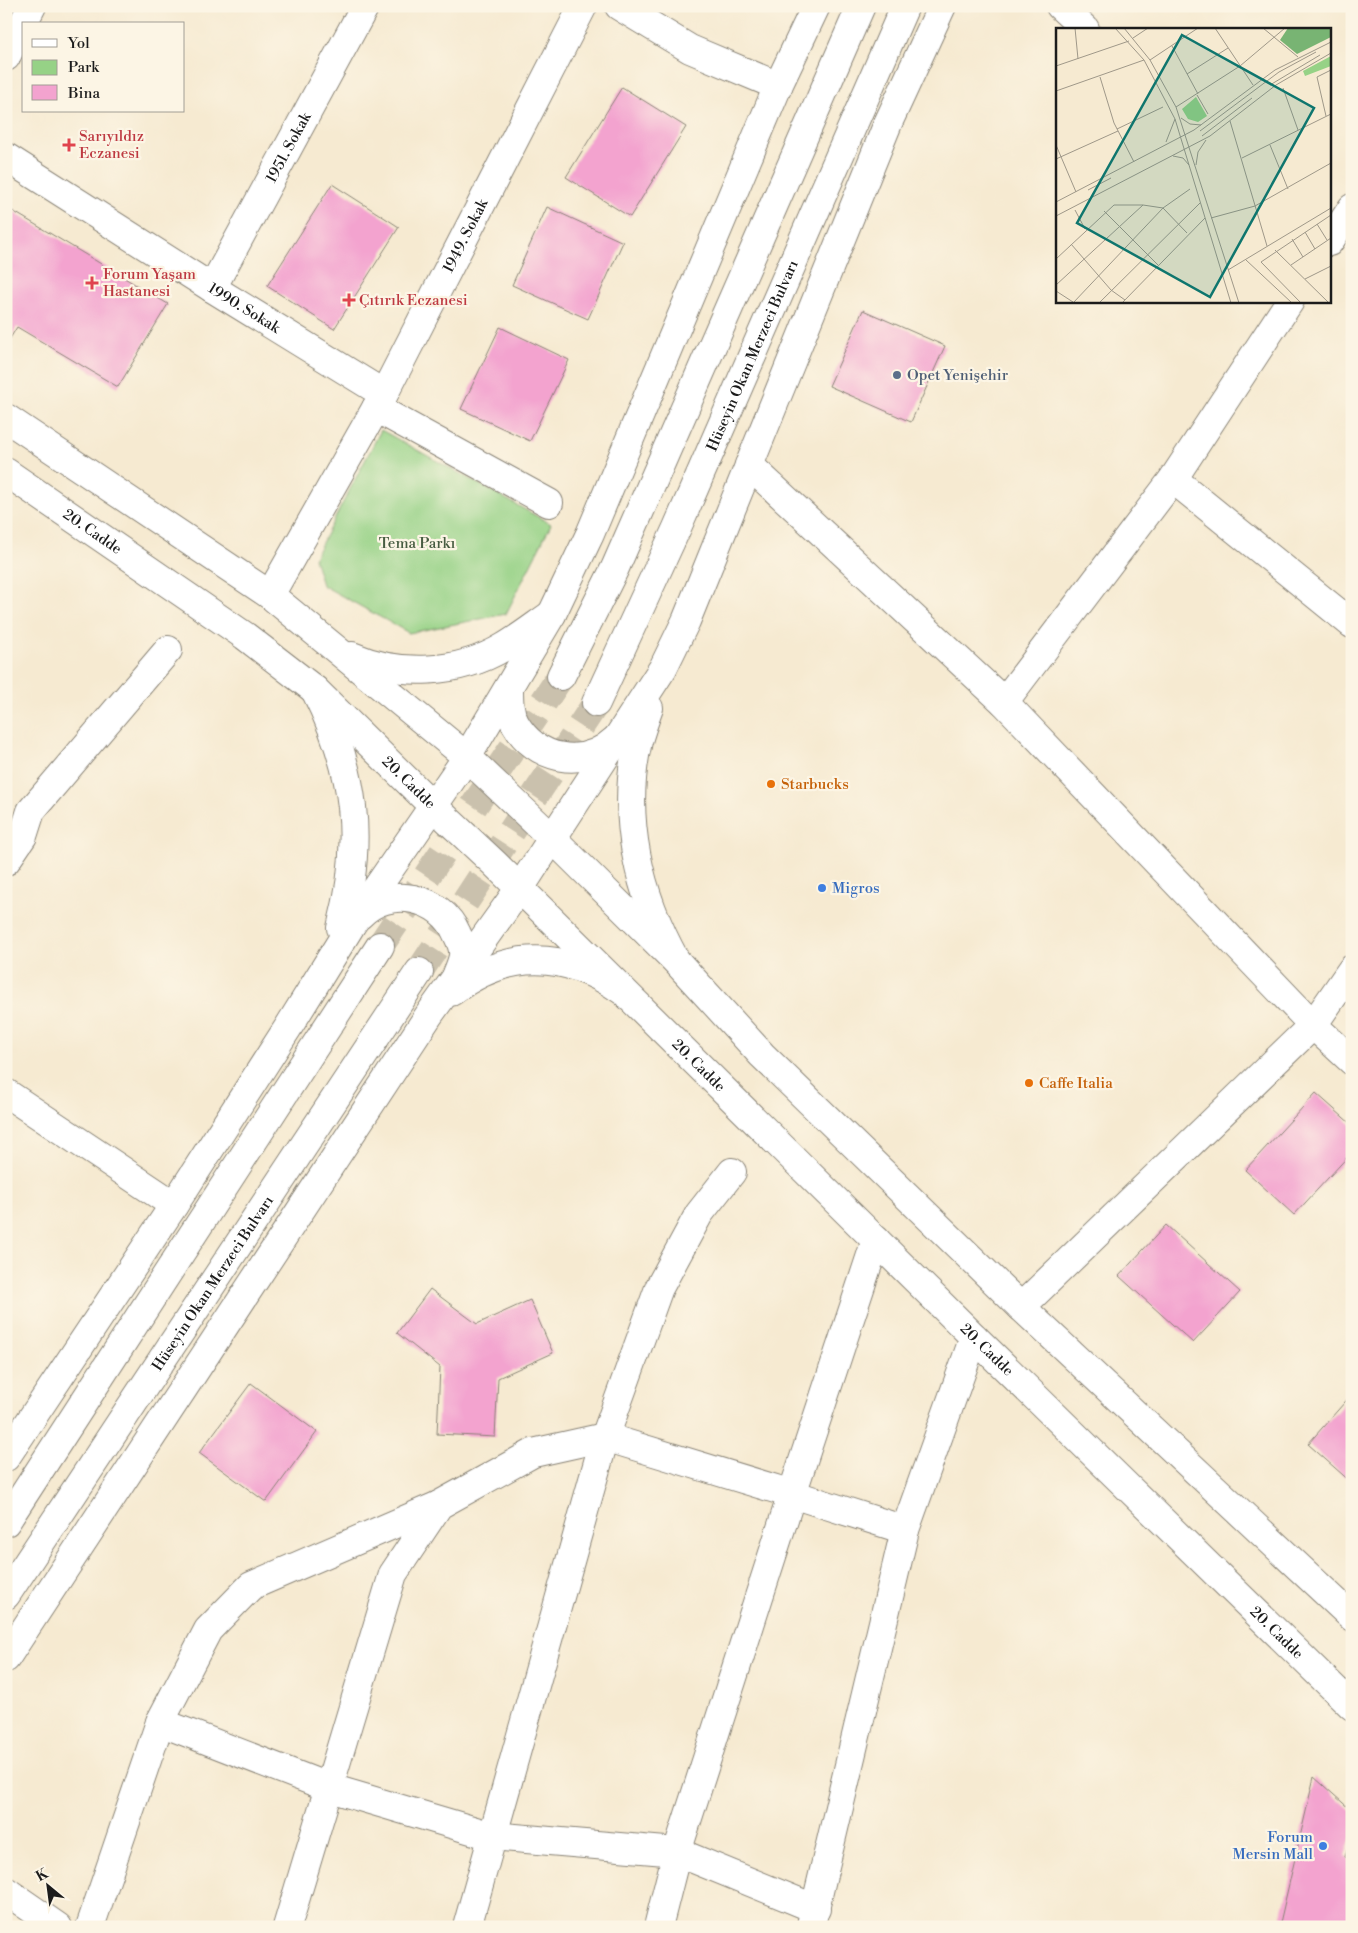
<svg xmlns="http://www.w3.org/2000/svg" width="1358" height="1933" font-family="'Libre Bodoni',serif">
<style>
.green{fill:#96d286;stroke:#597751}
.building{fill:#f3a3cf}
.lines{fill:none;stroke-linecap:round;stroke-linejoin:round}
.primary-tunnel{stroke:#cac1ad;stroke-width:28;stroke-dasharray:28 14;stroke-linecap:butt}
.street-casing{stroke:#898376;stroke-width:30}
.secondary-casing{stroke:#898376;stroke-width:30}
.primary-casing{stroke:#898376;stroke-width:30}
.street{stroke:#fff;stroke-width:28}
.secondary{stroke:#fff;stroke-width:28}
.primary{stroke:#fff;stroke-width:28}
.health-dot{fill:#e0444e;stroke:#fcf5e5;stroke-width:2}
.service-dot{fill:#5c6f8a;stroke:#fcf5e5;stroke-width:2}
.food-dot{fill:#e8710a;stroke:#fcf5e5;stroke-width:2}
.shop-dot{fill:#3f7fe0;stroke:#fcf5e5;stroke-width:2}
.labels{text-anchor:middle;stroke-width:4.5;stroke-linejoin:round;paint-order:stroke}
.health-label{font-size:15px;fill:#be3a42;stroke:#fcf5e5;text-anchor:start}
.street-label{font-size:15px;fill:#1c1c1c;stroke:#fcf5e5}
.service-label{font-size:15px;fill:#4e5e75;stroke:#fcf5e5;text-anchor:start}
.park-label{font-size:15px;fill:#475c41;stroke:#fcf5e5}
.food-label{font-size:15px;fill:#c56008;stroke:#fcf5e5;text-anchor:start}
.shop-label{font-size:15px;fill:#366cbe;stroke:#fcf5e5;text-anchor:start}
.inset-road{fill:none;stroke:#9f9889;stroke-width:1}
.view{fill:#0f766e;fill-opacity:0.15;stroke:#0f766e;stroke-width:2.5}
.inset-edge{fill:none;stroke:#1c1c1c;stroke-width:2.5}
</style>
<rect width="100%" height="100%" fill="#fcf5e5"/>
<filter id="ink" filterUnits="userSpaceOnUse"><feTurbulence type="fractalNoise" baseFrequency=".02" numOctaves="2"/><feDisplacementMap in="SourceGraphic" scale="10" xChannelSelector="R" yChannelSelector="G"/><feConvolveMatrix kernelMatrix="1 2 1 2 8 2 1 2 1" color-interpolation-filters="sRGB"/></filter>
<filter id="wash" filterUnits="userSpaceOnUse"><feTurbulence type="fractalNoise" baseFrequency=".0096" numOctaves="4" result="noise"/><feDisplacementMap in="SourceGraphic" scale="20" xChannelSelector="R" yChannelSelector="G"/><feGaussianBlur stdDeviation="1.12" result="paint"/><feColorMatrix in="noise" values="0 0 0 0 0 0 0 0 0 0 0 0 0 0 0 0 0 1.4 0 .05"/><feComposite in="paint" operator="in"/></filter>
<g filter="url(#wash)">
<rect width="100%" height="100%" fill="#f6ead1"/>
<!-- green -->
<path class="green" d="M381,430L551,524L506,614L409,633L322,585L314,558Z"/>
<g id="blocks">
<!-- building -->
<path class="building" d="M622,87L686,127L630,217L566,177Z
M332,184L399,227L334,329L267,286Z
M6,207L168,304L118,387L17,327L6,345Z
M547,207L623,242L588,319L512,285Z
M863,310L945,346L911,422L829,386Z
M500,327L569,360L530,441L461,409Z
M1316,1093L1352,1125V1152L1294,1215L1245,1170Z
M1166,1225L1240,1292L1193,1343L1119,1276Z
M430,1289L477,1324L530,1300L553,1353L498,1378L495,1437L437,1434L440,1367L397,1333Z
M251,1383L317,1432L266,1502L199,1453Z
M1352,1394V1483L1308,1444Z
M1314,1777L1352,1811V1835L1345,1857L1352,1860V1927H1279Z"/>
</g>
</g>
<g filter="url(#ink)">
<use href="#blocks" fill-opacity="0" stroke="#898376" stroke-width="1"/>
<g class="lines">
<!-- primary-tunnel -->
<path class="primary-tunnel" d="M380,946L561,676
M419,972L596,703"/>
<!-- street casing -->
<g class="street-casing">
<g id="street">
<path d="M619,6L690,49L778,86"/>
<path d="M1060,6L1085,29"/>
<path d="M6,57L32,6"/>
<path id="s1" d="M6,157L212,288L384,394"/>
<path d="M1329,242L1352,208"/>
<path id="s2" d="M212,288L365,6"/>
<path d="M376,408L549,503"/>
<path d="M749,465L1004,702L1313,1025L1352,1061"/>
<path d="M1173,479L1352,624"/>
<path id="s3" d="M270,595L384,394L583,6"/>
<path d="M1004,702L1173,479L1290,301"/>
<path d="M6,861L23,836L31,811L168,650"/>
<path d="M6,1093L174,1205"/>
<path d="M1021,1307L1313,1025L1352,969"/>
<path d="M160,1722L330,1788L492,1836L677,1852L816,1909"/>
<path d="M6,1891L58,1927"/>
<path d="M811,1925L905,1530L974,1337"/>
<path d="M90,1927L160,1722L208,1630L251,1586L439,1505"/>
<path d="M287,1927L393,1574L439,1505L533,1453L605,1437L792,1494L905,1530"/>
<path d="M467,1927L605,1437L659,1288L699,1214L732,1172"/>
<path d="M658,1927L677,1852L792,1494L876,1240"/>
</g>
</g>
<!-- secondary casing -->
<g class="secondary-casing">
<g id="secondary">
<path d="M778,86L816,6"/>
<path d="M6,418L270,595L467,757L552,838L676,961L762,1055L1021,1307L1352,1617"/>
<path id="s4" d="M6,472L245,636L315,690L432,805L495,864L974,1337L1352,1706"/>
<path d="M352,656C400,677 459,674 504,647C521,637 536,625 552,614"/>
</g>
</g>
<!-- primary casing -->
<g class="primary-casing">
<g id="primary">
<path d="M561,676L615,568L861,6"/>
<path d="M509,688C509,700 509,712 515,723C535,760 583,770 615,740"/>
<path d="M315,690C356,772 364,840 341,928"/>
<path id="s5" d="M596,703L676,530L905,6"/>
<path d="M649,708C645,719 641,730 638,741C620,817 639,895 676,961"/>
<path d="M360,915C389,885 441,896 457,934C460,940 464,949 463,956C462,962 459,969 457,974"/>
<path d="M451,992C508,949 565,951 623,991"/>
<path d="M6,1457L174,1205L289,1026L352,924L467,757L552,614L590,534L778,86"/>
<path d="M6,1522L380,946"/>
<path id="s6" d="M6,1595L419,972"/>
<path d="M6,1658L429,1015L520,888L663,668L686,621L888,123L942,6"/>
</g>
</g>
<!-- street -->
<use href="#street" class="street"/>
<!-- secondary -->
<use href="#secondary" class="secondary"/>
<!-- primary -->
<use href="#primary" class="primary"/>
</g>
</g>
<!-- markers -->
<g class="health-dot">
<path d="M66.5 137.5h5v5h5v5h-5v5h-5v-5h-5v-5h5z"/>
<path d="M89.5 275.5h5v5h5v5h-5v5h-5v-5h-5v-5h5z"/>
<path d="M346.5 292.5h5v5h5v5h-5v5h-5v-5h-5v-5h5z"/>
</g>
<circle class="service-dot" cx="897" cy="375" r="5"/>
<g class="food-dot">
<circle cx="771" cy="784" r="5"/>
<circle cx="1029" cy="1083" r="5"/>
</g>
<g class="shop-dot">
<circle cx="822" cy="888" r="5"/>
<circle cx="1323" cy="1846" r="5"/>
</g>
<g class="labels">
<!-- health labels -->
<g class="health-label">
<text x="79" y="141">Sarıyıldız<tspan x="79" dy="17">Eczanesi</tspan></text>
<text x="103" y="279">Forum Yaşam<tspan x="103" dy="17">Hastanesi</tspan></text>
<text x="359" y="305">Çıtırık Eczanesi</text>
</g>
<!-- street labels -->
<g class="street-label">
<text dy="5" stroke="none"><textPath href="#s2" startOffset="160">1951. Sokak</textPath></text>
<text dy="5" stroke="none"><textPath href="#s3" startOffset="409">1949. Sokak</textPath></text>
<text dy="5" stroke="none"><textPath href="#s1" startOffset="282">1990. Sokak</textPath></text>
<text dy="5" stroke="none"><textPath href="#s5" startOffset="381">Hüseyin Okan Merzeci Bulvarı</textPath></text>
<text dy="5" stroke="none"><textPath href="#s4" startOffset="105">20. Cadde</textPath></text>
<text dy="5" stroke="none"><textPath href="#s4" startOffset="510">20. Cadde</textPath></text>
<text dy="5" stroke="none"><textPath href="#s4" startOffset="915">20. Cadde</textPath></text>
<text dy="5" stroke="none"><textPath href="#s6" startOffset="374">Hüseyin Okan Merzeci Bulvarı</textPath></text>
<text dy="5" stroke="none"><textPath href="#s4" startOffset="1320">20. Cadde</textPath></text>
<text dy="5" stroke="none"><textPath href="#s4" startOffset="1725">20. Cadde</textPath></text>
</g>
<!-- service labels -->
<g class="service-label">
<text x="907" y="380">Opet Yenişehir</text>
</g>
<!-- park labels -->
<g class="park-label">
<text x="417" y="548">Tema Parkı</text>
</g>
<!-- food labels -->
<g class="food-label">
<text x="781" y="789">Starbucks</text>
<text x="1039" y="1088">Caffe Italia</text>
</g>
<!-- shop labels -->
<g class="shop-label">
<text x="832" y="893">Migros</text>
<text x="1313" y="1842" text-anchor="end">Forum<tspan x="1313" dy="17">Mersin Mall</tspan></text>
</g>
</g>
<!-- overview -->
<g transform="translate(1056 28)">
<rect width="275" height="275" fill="#f6ead1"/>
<path d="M275,28V38L249,48L247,43ZM140,69L151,88L142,94L132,91L126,81Z" fill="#96d286"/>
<path d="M232,0H275V9L241,26L224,12Z" fill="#78b473"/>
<path class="inset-road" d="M19,0L22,31M59,0L88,32L119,91L175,275M68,0L94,32L120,79L183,275M159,0L197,57M207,0L242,29M77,10L92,0M116,18L142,66M94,32L142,0M0,38L73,13M131,46L172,20M44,49L58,95L78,134M214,57L264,27M227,60L242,102M0,63L88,32M141,67L152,86M120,79L184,38L229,0M270,88L261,49L275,42M125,90L134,96L145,97M174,93L211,218M61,101L107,79M144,103L223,44L260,24M146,108L196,70M110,114L119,91M0,117L20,164M214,117L232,161M117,128L127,130L133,137M186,130L275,86M0,131L62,103M140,137L142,124L150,112M32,162L55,150M0,174L138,102L219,42L275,14M19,182L29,201M48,183L102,237M0,188L154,108L220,57L275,25M155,190L199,178L275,135M261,196L271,212M249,204L259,221M236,211L247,229M15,216L55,262L69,272M219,222L273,275M0,231L58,177H87M190,232L236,275M235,237L275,210M172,242L275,180M249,251L275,238M0,257L87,177L107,180L131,205M0,263L17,274M17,275L107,180L134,161M43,275L144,175M66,275L149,190M245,275L205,234L275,187"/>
<path class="view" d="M126,7L258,80L154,269L21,195Z"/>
<rect width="275" height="275" class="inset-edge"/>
</g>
<!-- margin -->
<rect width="1358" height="1933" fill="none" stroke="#fcf5e5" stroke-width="25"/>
<!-- legend -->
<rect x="22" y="22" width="162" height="90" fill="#fcf5e5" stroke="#a29e95"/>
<rect x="32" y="39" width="25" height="8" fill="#ffffff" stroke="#a29e95"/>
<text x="68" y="48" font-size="15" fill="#1c1c1c">Yol</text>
<rect x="32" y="60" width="25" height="15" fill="#96d286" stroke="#a29e95"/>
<text x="68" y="72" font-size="15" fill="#1c1c1c">Park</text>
<rect x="32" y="85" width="25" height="15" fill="#f3a3cf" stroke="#a29e95"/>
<text x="68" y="98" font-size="15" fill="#1c1c1c">Bina</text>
<!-- north arrow -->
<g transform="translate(48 1886) rotate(331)" stroke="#fcf5e5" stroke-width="4" paint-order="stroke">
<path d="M0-4L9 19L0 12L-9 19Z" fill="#1c1c1c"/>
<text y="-8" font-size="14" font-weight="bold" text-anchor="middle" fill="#1c1c1c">K</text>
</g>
</svg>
